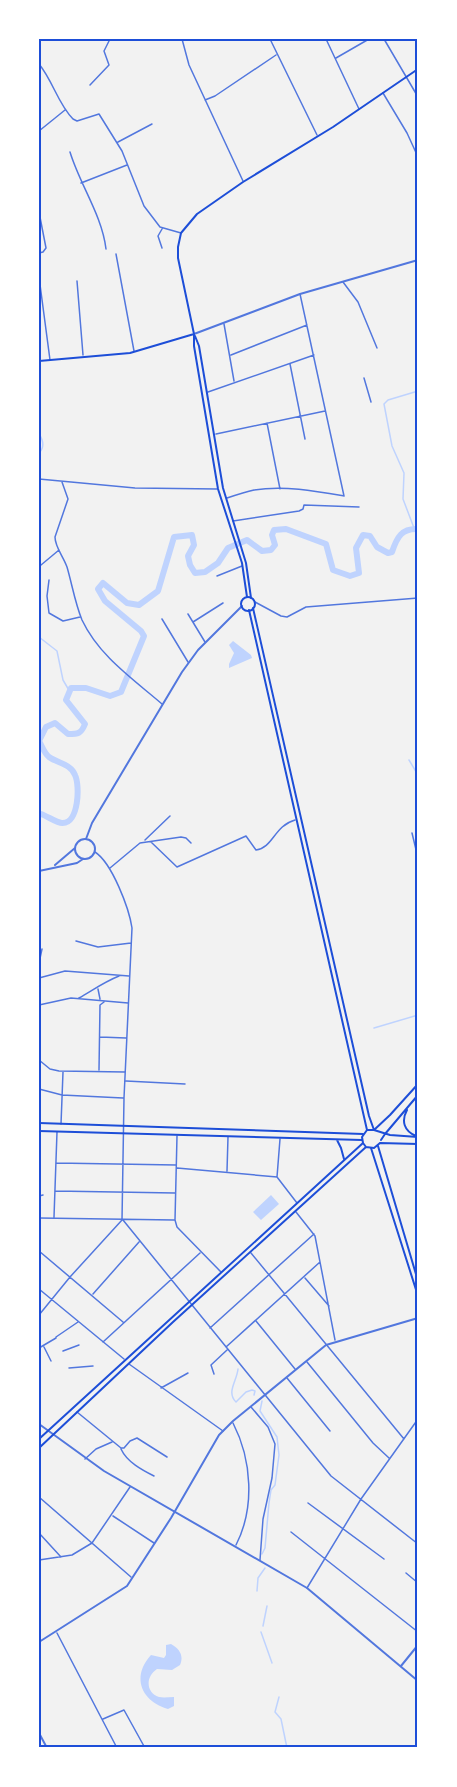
<svg xmlns="http://www.w3.org/2000/svg" width="457" height="1787" font-family="'DejaVu Sans',sans-serif">
<style>
.water{fill:#bfd3fe}
.lines{fill:none;stroke-linecap:round;stroke-linejoin:round}
.stream{stroke:#bfd3fe;stroke-width:1.5}
.river{stroke:#bfd3fe;stroke-width:6}
.minor{stroke:#5277de;stroke-width:1.5}
.tertiary{stroke:#5277de;stroke-width:2}
.secondary{stroke:#1d4ed8;stroke-width:2}
.primary{stroke:#1d4ed8;stroke-width:2}
.neatline{fill:none;stroke:#1d4ed8;stroke-width:2}
</style>
<rect width="100%" height="100%" fill="#f2f2f2"/>
<!-- water -->
<path class="water" d="M233,641L251,655L252,658L229,668V664L234,653L229,645Z
M271,1195L279,1204L261,1220L253,1212Z
M171,1644C180,1649 184,1656 180,1665L172,1670L157,1669C146,1676 145,1692 159,1697C164,1698 169,1697 174,1697V1706L168,1709C141,1701 131,1677 151,1655L164,1658L166,1655V1645Z"/>
<g class="lines">
<!-- stream -->
<path class="stream" d="M39,434C43,440 45,447 39,453
M414,528L403,499L404,473L392,446L384,404L388,400L418,391
M39,637L57,651L63,680L70,692
M409,760L418,775
M374,1028L418,1015
M238,1369C237,1381 226,1392 236,1402L246,1392L252,1390L255,1391L254,1395
M262,1401L260,1411L277,1437L279,1455L275,1485L271,1490L269,1503L265,1548L262,1554
M257,1591L258,1578L265,1568
M263,1626L267,1606
M261,1632L272,1663
M279,1697L275,1712L281,1719L287,1748"/>
<!-- river -->
<path class="river" d="M39,815L41,814C47,816 57,823 62,823C79,824 80,785 75,775C71,764 57,763 49,757C44,753 42,746 39,741L46,727L55,723L68,734C78,734 81,734 85,724L66,700L71,688H86L110,696L121,692L144,636L141,631L105,601L98,589L103,583L127,603L139,605L158,591L174,537L192,535L194,545L188,556L190,565L195,573L205,572L218,563L228,548L247,540L262,551L271,550L275,545L272,535L274,530L286,529L326,544L333,570L350,576L359,573L356,548L363,535L370,536L377,547L388,553L392,552C397,537 402,528 418,529"/>
<!-- minor -->
<path class="minor" d="M182,39L189,65L243,181
M270,39L317,135
M326,39L359,109
M384,39L418,97
M336,58L369,39
M39,64C53,81 58,104 73,119L77,121L99,114L122,151L144,206L160,227L181,233
M90,85L109,65L104,51L110,39
M383,93L407,133L418,157
M205,100L215,96L276,55
M39,131L65,110
M118,142L152,124
M70,152C80,185 102,215 106,249
M81,183L127,165
M39,212L46,248L43,252L39,253
M162,248L158,236L162,229
M116,254L134,351
M39,277L50,360
M77,281L83,355
M343,282L358,302L377,348
M224,324L234,381
M231,355L307,325
M290,364L305,439
M364,378L371,402
M208,392L314,355
M267,423L280,489
M216,434L325,411
M39,479L135,488L217,489
M62,482L68,499L55,537C55,547 63,556 67,567C72,584 75,603 82,620C99,656 133,679 162,704
M227,498C236,495 245,492 254,490C283,485 316,491 344,496L300,294
M233,521L299,511L303,509L304,505L359,507
M41,565L59,550
M217,576L242,566
M49,580L47,596L49,613L63,621L80,617
M255,602L281,616L287,617L306,607L418,598
M188,614L205,642
M162,619L188,662
M193,622L223,603
M412,833L418,858
M145,840L170,816
M151,842L177,867L246,836L256,850C273,848 274,826 295,820
M110,868L140,843L181,837L186,838L191,843
M76,941L98,947L131,943
M39,963L42,949
M39,978L65,971L129,976
M98,989L100,999
M79,998C93,990 104,982 119,976
M39,1005L71,998L128,1003
M100,1037L126,1038
M39,1060L50,1069L59,1071L125,1072
M99,1070L100,1005L104,1002
M126,1081L185,1084
M39,1089L62,1095L123,1098
M61,1124L63,1072
M177,1136L175,1220L177,1227L221,1272
M280,1139L277,1177L297,1203
M56,1163L176,1165
M177,1168L277,1177
M227,1171L228,1137
M55,1191L175,1193
M39,1196L43,1195
M296,1212L315,1236L335,1340
M54,1217L57,1132
M39,1218L174,1220
M123,1220L331,1476L418,1544
M39,1251L123,1322
M251,1253L404,1439
M305,1278L329,1306
M39,1289L124,1359
M93,1294L139,1242
M39,1315L70,1277L122,1220L124,1098L132,928C129,908 112,863 95,852
M256,1321L295,1369
M210,1328L314,1234
M56,1337L78,1322
M103,1342L200,1253
M44,1347L51,1361
M226,1347L320,1262
M39,1348L56,1338
M63,1351L79,1345
M307,1362L373,1443L389,1458
M129,1364L223,1431
M69,1368L93,1366
M214,1374L211,1365L227,1350
M287,1378L330,1431
M161,1388L188,1373
M251,1407L268,1427L275,1444L272,1478L263,1519L260,1560
M77,1412L121,1448H124L130,1441L137,1438L167,1457
M233,1423C252,1460 255,1508 236,1545
M121,1449C127,1462 142,1470 154,1476
M85,1459L96,1449L112,1442
M39,1497L131,1577
M308,1503L384,1559
M113,1516L154,1543
M291,1532L418,1632
M39,1533L61,1557
M39,1560L72,1555L92,1543L130,1487
M406,1573L418,1583
M307,1588L361,1499L418,1419
M57,1633L117,1748
M103,1719L124,1710L145,1748"/>
<!-- tertiary -->
<path class="tertiary" d="M194,334L300,294L418,260
M86,839L92,823L182,672L198,650L242,606
M75 849a10 10 0 1 1 20 0a10 10 0 1 1-20 0Z
M55,865L75,848
M39,871L77,863L83,859
M39,1424L104,1471L307,1588L418,1681
M39,1642L127,1586L171,1518L219,1435L233,1421L326,1345L418,1318
M401,1666L418,1645
M39,1733L47,1748"/>
<!-- secondary -->
<path class="secondary" d="M195,336L199,346L223,488L246,563L251,598
M39,361L130,353L194,334
M247,597L242,563L218,489L194,346V334L178,258V247L181,233L197,214L243,182L333,127L418,69
M241 604a7 7 0 1 1 14 0a7 7 0 1 1-14 0Z
M253,608L369,1116L374,1130L390,1115L418,1084
M249,610L367,1130
M407,1110C401,1121 404,1131 416,1136
M39,1123L363,1134
M39,1131L362,1140
M385,1134L418,1095
M337,1140L341,1148L344,1159
M378,1146L418,1281
M371,1148L418,1296"/>
<!-- primary -->
<path class="primary" d="M381,1140L385,1134
M380,1143L418,1144
M366,1147L363,1143L362,1137L367,1130H374L390,1135L418,1137
M366,1147L374,1148L380,1143
M39,1439L363,1143
M39,1448L173,1322L366,1147"/>
</g>
<!-- border -->
<rect width="457" height="1787" fill="none" stroke="#ffffff" stroke-width="81"/>
<rect x="40" y="40" width="376" height="1706" class="neatline"/>
</svg>
